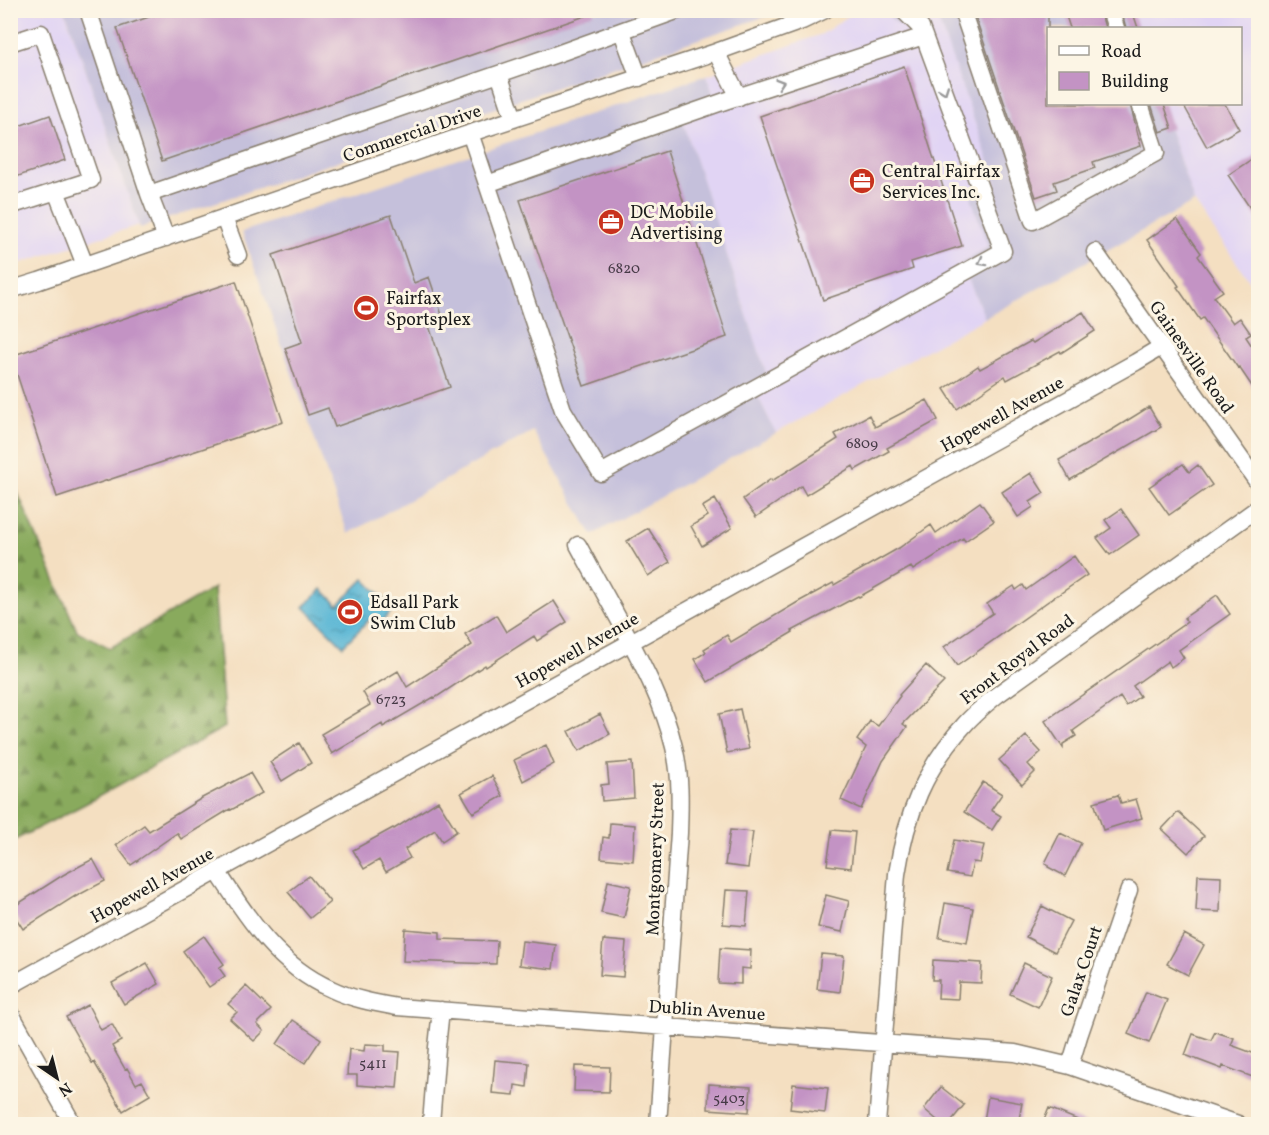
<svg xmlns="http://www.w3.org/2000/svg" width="1269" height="1135" font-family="Vollkorn,serif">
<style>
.built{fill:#e1d4f4}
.industrial{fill:#c5c0db}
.forest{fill:url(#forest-firs);stroke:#52633c;stroke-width:1.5}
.water{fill:url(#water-ripples);stroke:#396878;stroke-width:1.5}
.building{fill:#c393c4}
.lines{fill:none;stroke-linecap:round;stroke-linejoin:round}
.minor-casing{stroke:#887e6e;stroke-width:19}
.minor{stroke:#fff;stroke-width:16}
.oneway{stroke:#999}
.labels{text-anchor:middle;stroke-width:6;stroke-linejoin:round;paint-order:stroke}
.number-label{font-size:15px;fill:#463a46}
.street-label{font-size:18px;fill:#1c1c1c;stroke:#fcf5e5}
.poi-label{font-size:18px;fill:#1c1c1c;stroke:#fcf5e5;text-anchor:start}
</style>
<defs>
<pattern id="forest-firs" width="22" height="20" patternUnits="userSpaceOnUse" patternTransform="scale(1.5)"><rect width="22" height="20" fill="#89aa5d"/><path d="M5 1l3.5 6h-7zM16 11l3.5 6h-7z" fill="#6f8a4c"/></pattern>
<pattern id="water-ripples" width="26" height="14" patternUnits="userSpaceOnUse" patternTransform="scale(1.5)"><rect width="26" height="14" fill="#56b5d4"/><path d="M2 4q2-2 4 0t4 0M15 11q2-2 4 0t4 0" fill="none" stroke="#4692ab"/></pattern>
</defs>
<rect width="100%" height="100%" fill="#fcf5e5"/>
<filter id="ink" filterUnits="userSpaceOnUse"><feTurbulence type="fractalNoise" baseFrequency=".0167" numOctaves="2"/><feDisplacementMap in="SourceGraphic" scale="12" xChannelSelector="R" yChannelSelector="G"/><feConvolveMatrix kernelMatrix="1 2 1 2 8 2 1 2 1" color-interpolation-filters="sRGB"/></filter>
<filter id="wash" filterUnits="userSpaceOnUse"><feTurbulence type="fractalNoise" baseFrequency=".008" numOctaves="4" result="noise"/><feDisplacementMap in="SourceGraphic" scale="24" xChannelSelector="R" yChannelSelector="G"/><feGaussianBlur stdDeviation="1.35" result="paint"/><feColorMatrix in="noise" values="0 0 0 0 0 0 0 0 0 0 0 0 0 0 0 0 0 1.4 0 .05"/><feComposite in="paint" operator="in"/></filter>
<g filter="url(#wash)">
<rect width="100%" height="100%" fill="#f4dfc1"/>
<!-- built -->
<path class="built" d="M11,11H65L139,225L11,266Z
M856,11H883L899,25L936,13L997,184L988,247L961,263L985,318L776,433L754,389L768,379L683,122L717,108L707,75L822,34Z
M1129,11H1258V293L1194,202L1161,104H1240V28H1135Z"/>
<!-- industrial -->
<path class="industrial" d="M65,10L782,11L140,228Z
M883,11H1129L1135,28H1048V104H1161L1194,202L985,318L961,263L988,247L971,197L997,184L936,14L898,25Z
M707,75L717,108L683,122L768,379L754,389L776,433L592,535L533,431L348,534L242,232Z"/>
<!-- forest -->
<path class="forest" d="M11,477L77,631L110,648L214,588L225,727L85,804L11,842Z"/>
<!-- water -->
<path class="water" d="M364,579L394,609L381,622L374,615L343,646L304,607L322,589L338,605Z"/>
<g id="blocks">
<!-- building -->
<path class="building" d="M169,10H593L594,13L162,161L117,28Z
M973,10H1048V104H1130L1141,146L1093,162L1095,168L1054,182L1057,190L1036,197Z
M1064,10H1100L1105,28H1070Z
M1121,10H1132L1138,28H1126Z
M904,66L962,246L911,262L913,269L823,300L760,116Z
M1151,104H1164L1172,128L1160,132Z
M1183,104H1225L1239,129L1207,147Z
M50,115L65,160L10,179V129Z
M667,151L727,337L584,386L520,200Z
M1258,155V220L1228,175Z
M391,215L414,283L429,277L444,321L429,326L450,387L335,427L328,408L308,415L285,348L302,342L273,255Z
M1177,219L1201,253L1198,256L1223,291L1214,297L1233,323L1240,318L1251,334L1246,337L1258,355V395L1239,367L1238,368L1203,318L1200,320L1177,287L1179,286L1147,240Z
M236,281L283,422L57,497L11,356Z
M1083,312L1095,331L1061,353L1060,351L1007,380L1005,376L957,409L944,389L978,366L980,369L1031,341L1033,343Z
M927,400L938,420L887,448L889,451L855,470L853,466L806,495L801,486L756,517L743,499L771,479L772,481L838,439L835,434L869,415L875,427Z
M1149,407L1161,427L1070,480L1059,460L1115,428Z
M1183,464L1189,472L1198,465L1212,485L1169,515L1149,487Z
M1031,473L1044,493L1030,502L1033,507L1018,517L1002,492Z
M715,499L732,528L702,546L691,526L708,516L702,507Z
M980,502L994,521L965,541L963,538L913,570L911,567L859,597L858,596L792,631L793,632L708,682L695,659L706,652L704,649L727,635L731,642L798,602L833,583L834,585L899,548L931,525L936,533Z
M1121,509L1139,535L1110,555L1097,538L1111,528L1105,520Z
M648,528L670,562L648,576L627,541Z
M1074,556L1087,575L1058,595H1057L957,666L944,647L993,613L987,604L1014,586L1016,590L1023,585L1026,590Z
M1217,595L1230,614L1179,650L1184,658L1171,667L1168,661L1133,686L1140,696L1126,706L1120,697L1073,731L1076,736L1063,744V748L1045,721L1187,622L1184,618Z
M554,601L567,622L537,641L534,636L486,667L485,665L435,698L434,697L383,727L382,724L332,754L321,734L370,705L363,692L398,671L407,687L472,645L465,634L496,615L506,632Z
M926,665L944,682L903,724L907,727L883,761L861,809L841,800L866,747L857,740L870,721L878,726L900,696L899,695Z
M740,709L749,749L727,753L719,714Z
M600,714L610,734L579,751L569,731Z
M1026,736L1041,752L1028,764L1035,772L1022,785L999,760Z
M299,743L311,763L282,781L270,762Z
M546,745L554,764L523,781L514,760Z
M632,762L634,798L602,801L601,785L609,784L607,764Z
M250,773L262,793L231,810L230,809L181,839L177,833L131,865L116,845L144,825L149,831L202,798Z
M492,776L503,796L473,813L461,793Z
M983,782L1002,794L991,810L1001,816L992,830L964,812Z
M1118,795L1121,803L1136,799L1142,818L1103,830L1094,802Z
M438,801L457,831L442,841L435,830L405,849L410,858L386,872L379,860L364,869L353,850L393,828L394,829Z
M1178,812L1204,836L1188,853L1162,829Z
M610,823L635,825L633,861L601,858L603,837L609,838Z
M730,830L753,832L748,868L725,865Z
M832,830L855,832L851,868L827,865Z
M1060,833L1081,843L1065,876L1048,867V865L1045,863Z
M954,840L984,845L980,863L973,862L970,877L947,873Z
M93,859L105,881L75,897V896L23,929L10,909L63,875Z
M1198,875L1221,876L1220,912L1196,911Z
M309,876L330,902L310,918L288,892Z
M608,881L631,886L624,918L601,913Z
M726,890L749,891L746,926L723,924Z
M826,895L849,901L842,932L818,927Z
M945,903L973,908L967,943L939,938Z
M1042,906L1071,921L1055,952L1026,937Z
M405,929L440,932V939L497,941L496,964L403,961Z
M1184,934L1204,945L1188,975L1167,964Z
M204,936L224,964L219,968L225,976L209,987L183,951Z
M603,940L626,942L623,977L600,975Z
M522,941L556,945L553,969L519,965Z
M720,948L751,950L750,969L741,968V984L718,983Z
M821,954L844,956L840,992L817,989Z
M933,960L982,963L981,983L959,982L958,999L938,998L939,980H932Z
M147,963L159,984L124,1004L112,983Z
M1024,963L1052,976L1038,1007L1010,994Z
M246,986L271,1010L257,1024L264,1031L254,1041L230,1019L237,1012L228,1004Z
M1146,992L1167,1000L1149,1043L1128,1034Z
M88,1005L101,1030L112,1024L121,1041L112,1046L125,1069L127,1068L136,1084L142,1081L150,1095L123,1111L94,1062L92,1063L66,1017Z
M293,1020L321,1039L305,1063L277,1044Z
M1215,1032L1234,1038L1231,1045L1258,1055V1079L1223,1066L1222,1069L1185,1055L1193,1034L1211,1040Z
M365,1044L385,1045V1051L400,1052L397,1088L357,1085V1075H347L349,1049L364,1051Z
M495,1060L529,1063L527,1087L515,1085L514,1095L492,1093Z
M575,1066L610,1067L609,1092L574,1091Z
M709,1084L751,1087L749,1112L708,1109Z
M793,1084L828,1088L825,1113L790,1109Z
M941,1087L964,1105L948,1125H943L924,1109Z
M988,1097L1022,1103L1018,1125H1005L984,1121Z
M1049,1108L1087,1124V1125H1042Z"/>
</g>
</g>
<g filter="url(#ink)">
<use href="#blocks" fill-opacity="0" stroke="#887e6e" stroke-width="1.5"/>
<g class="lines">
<!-- minor casing -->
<g class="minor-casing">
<path id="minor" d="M88,10L149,194L166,238
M962,10L1033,221L1156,153L1140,104
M1110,10L1116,28
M622,32L639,78
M10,43L41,33L91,180L10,206
M716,52L739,97
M499,74L514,119
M470,133L563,410L601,473L1003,251L921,28L903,10
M487,184L725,101L924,36
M56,191L85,265
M149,194L557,54L679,10
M224,218L238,255
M1095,252L1258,483
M10,290L39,281L456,138L716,52L802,21L825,10
M578,545C593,573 609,601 624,629C644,667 664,705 674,747C681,775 680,804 679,833L658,1124
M217,871C247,917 278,966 331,989C352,999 375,1003 397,1007L1015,1053L1070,1066L1238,1124
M10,986L1136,362L1161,347
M10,1012L73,1124
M1070,1066L1079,1036L1129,890
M431,1124L437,1047L441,1010
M877,1124L897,874C906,815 925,767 966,723C975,713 986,704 997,695L1258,508"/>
</g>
<!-- minor -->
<use href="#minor" class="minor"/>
</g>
<!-- one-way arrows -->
<defs><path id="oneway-chevron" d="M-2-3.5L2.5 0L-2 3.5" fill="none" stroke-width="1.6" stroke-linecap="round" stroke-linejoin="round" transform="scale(1.5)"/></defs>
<g class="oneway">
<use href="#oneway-chevron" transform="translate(780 83) rotate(-18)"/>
<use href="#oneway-chevron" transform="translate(944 90) rotate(70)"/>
<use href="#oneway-chevron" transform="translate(982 262) rotate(151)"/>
</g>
</g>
<!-- icons -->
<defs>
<g id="office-disc" transform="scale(1.35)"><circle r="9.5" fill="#c8321e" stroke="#fcf5e5"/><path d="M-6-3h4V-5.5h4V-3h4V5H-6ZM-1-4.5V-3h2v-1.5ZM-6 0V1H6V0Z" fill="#fff"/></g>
<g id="stadium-disc" transform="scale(1.35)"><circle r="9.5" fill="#c8321e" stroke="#fcf5e5"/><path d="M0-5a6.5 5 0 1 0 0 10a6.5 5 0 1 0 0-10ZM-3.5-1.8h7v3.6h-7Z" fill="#fff"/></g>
</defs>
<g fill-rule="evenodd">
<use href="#office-disc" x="862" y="181"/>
<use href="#office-disc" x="611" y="222"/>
<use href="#stadium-disc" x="366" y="308"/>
<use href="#stadium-disc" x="350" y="612"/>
</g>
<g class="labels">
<!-- number labels -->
<g class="number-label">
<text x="624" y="273">6820</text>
<text x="862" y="448">6809</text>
<text x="391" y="704">6723</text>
<text x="373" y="1068">5411</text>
<text x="729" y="1103">5403</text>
</g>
<!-- street labels -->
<g class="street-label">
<text transform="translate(412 133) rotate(-19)" y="6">Commercial Drive</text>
<text transform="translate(1192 357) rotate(55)" y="6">Gainesville Road</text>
<text transform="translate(1002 414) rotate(-29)" y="6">Hopewell Avenue</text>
<text transform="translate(577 650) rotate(-29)" y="6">Hopewell Avenue</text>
<text transform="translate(1017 659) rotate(-37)" y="6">Front Royal Road</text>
<text transform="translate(655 859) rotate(-88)" y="6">Montgomery Street</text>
<text transform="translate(152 885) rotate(-29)" y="6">Hopewell Avenue</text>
<text transform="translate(1081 971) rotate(-71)" y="6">Galax Court</text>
<text transform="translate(707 1010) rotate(4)" y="6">Dublin Avenue</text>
</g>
<!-- poi labels -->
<g class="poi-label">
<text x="882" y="177">Central Fairfax<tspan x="882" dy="21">Services Inc.</tspan></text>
<text x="630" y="218">DC Mobile<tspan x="630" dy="21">Advertising</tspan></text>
<text x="386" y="304">Fairfax<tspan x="386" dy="21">Sportsplex</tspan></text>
<text x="370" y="608">Edsall Park<tspan x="370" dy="21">Swim Club</tspan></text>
</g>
</g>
<!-- margin -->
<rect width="1269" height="1135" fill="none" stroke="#fcf5e5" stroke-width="36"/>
<!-- legend -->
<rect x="1047" y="27" width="195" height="78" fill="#fcf5e5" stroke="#a29e95" stroke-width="1.5"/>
<rect x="1059" y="46" width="30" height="9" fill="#ffffff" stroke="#a29e95" stroke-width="1.5"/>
<text x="1101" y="57" font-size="18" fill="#1c1c1c">Road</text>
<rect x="1059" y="72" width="30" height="18" fill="#c393c4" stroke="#a29e95" stroke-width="1.5"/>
<text x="1101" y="87" font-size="18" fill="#1c1c1c">Building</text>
<!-- north arrow -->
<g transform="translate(57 1078) rotate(145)" stroke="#fcf5e5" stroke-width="4.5" paint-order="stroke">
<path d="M0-4.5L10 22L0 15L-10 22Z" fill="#1c1c1c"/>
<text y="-9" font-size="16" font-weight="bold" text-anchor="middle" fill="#1c1c1c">N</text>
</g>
</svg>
